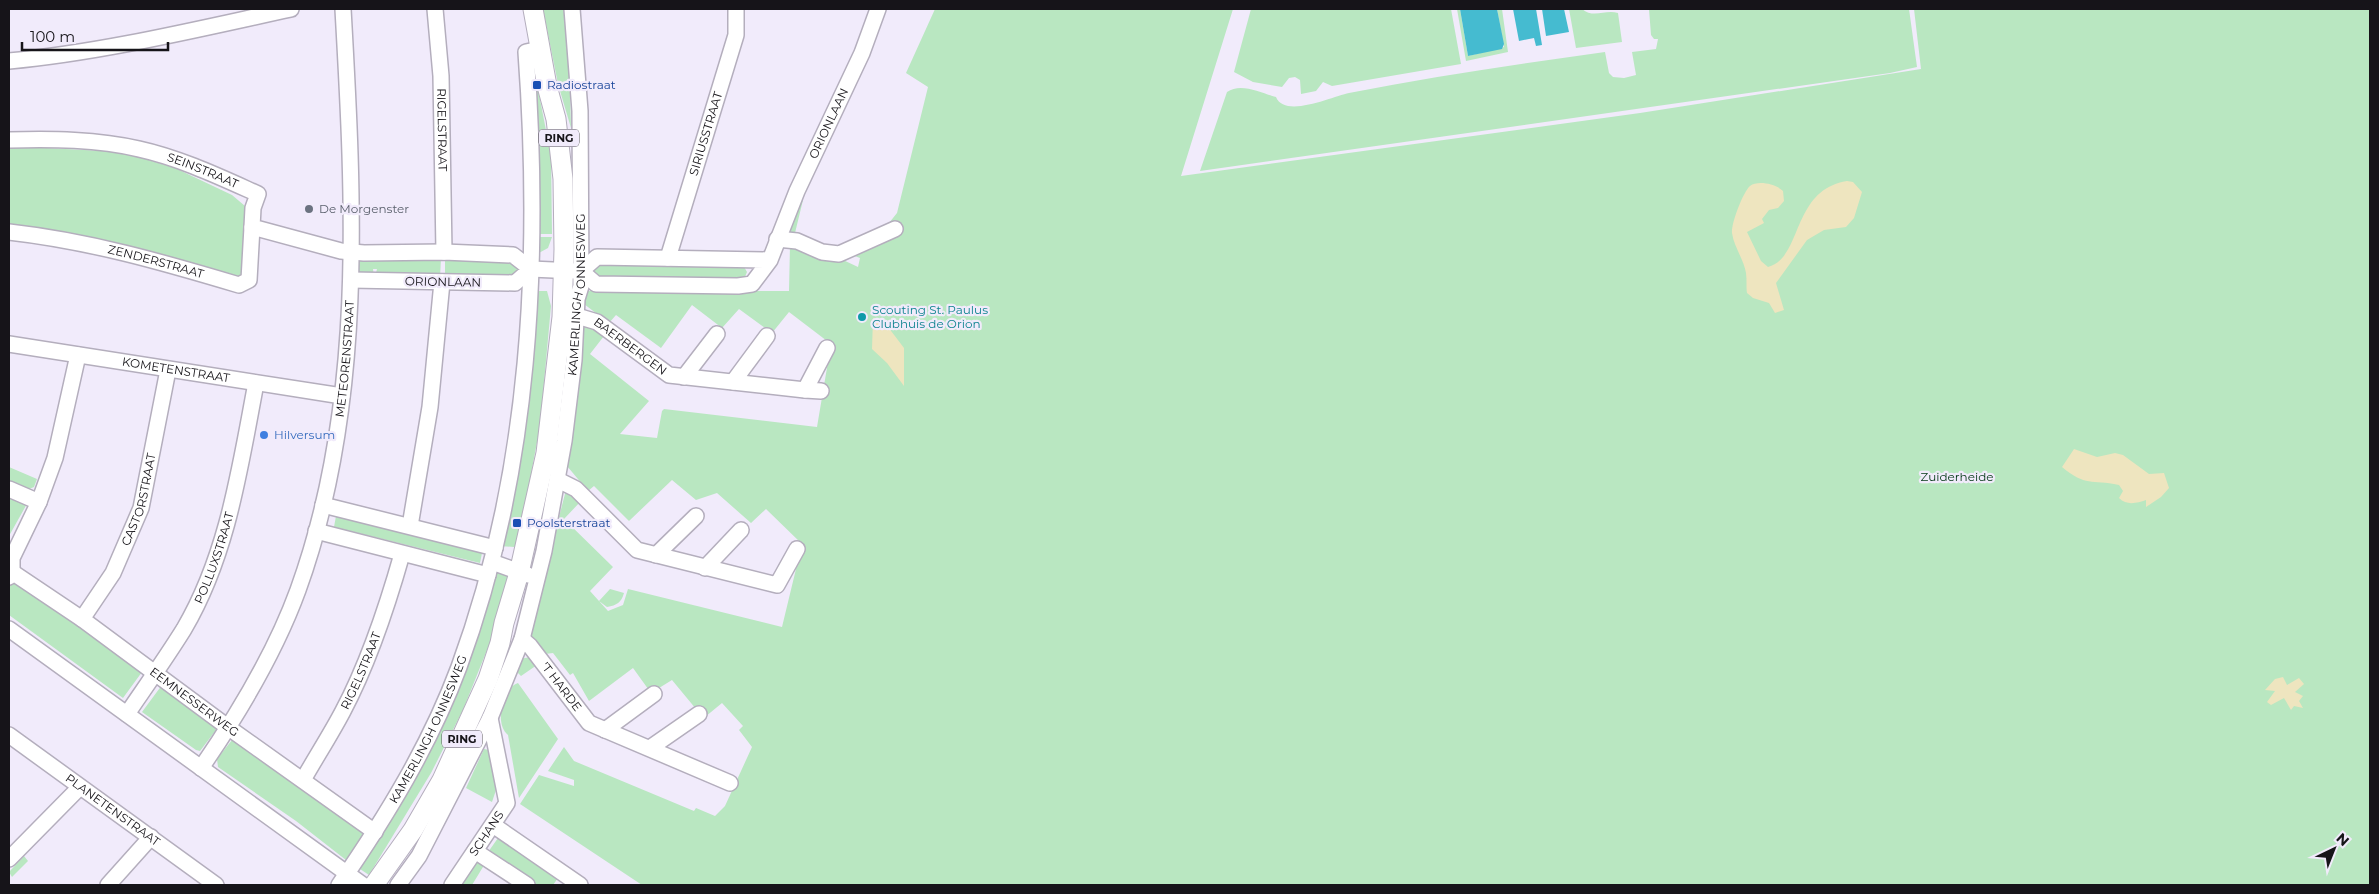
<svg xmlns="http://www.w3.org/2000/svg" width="2379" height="894" font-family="Montserrat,sans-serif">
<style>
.green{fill:#b9e7c1}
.sand{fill:#eee5bf}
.water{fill:#45bbd0}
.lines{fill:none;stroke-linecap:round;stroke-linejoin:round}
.minor-casing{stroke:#b4aebd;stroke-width:18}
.major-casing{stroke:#b4aebd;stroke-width:21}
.minor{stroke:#fff;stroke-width:15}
.major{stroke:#fff;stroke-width:19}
.transit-dot{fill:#1a4fb4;stroke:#f1ebfb;stroke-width:2}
.worship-dot{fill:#6b7280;stroke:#f1ebfb;stroke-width:2}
.culture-dot{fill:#0f9aa8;stroke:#f1ebfb;stroke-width:2}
.shop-dot{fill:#3f7fe0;stroke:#f1ebfb;stroke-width:2}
.labels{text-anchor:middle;stroke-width:4.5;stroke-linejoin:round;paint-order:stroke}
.shield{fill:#f1ebfb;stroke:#58545d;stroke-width:1}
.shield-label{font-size:11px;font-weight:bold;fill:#161419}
.transit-label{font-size:12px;fill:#164399;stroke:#f1ebfb;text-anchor:start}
.street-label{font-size:12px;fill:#161419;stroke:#f1ebfb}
.worship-label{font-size:12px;fill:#5b616d;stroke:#f1ebfb;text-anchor:start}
.culture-label{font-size:12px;fill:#0d838f;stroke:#f1ebfb;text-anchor:start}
.shop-label{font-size:12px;fill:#366cbe;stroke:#f1ebfb;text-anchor:start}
.park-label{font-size:12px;fill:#003613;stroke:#f1ebfb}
</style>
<rect width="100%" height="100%" fill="#f1ebfb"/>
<!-- green -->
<path class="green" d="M543,9H568L571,128L558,84Z
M935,9H1233L1181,176L1640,113L1921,69L1914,9H2370V885H642L520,804L539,775L574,786V780L548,771L564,747L574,761L694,811L696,808L715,816L725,806L752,747L739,730L743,726L722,703L705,717L696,709L672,680L651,693L633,668L589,701L573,673L570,675L553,653L545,654L529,633L566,490L581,501L564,519L613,567L590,591L599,601L610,589L624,593C621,603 617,605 607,607L599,601L608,611L623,605L628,589L782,627L802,544L766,509L751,523L717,493L696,500L672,480L629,521L594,486L588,491L567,466L583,327L591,326L604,336L590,354L649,401L620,434L657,438L662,411L664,409L817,427L831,344L789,312L772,333L739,309L722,328L692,305L661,348L616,315L609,323L584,304L585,291H789L790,246L841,259L858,267L860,258L852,255L885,228L897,213L928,87L906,73Z
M1251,9H1451L1461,64L1332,86L1323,82L1316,91L1301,94L1300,80L1295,77L1289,78L1282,87L1253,82L1234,72Z
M1457,9H1460L1468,56L1504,47L1497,9H1502L1508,52L1466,61Z
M1569,9H1582C1594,19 1605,9 1618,13L1622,42L1576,48Z
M1649,9H1909L1917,67L1890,73L1200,171L1227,92C1241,82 1261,93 1276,97C1285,119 1333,96 1349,93C1434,76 1519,64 1605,52L1609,73L1613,77L1624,78L1636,75L1632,52L1656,49L1658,39H1654L1651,35Z
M537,84L551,156L552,234H535L532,85Z
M9,146L122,152L175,168L232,195L245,206L246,213L242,281L143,255L132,247L9,228Z
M798,198L803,200L795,233L787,232Z
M535,237H552L548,248L537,254Z
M361,258H441L440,278L375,277L377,269H373L374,277L359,274L357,268Z
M445,258L512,259L521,266L516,278H445Z
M591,264L743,265L747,272L743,281L592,278Z
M534,291H547L551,306L540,426L518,544L514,547L499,546Z
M9,467L37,479L34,487L29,489L9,481Z
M9,494L28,502L9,536Z
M336,516L479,551L482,553L480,563L334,527Z
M495,569L510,573L493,635L463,710L431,773L369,875L357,867L384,826Z
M20,579L142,672L123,698L9,615V584Z
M530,657L537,665L521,676L516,671L520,659Z
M518,683L558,739L519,798L508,735C494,724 502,688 518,683Z
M162,685L214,725L216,730L200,751L196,750L142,712Z
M232,740L236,741L365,832L346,860L296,821L218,767L217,759Z
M484,749L489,750L496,790L492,802L466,788Z
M498,838L558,878L553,885H532L486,855Z
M24,856L28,861L12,877L9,872Z
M476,857L486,862L472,885H457Z"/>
<!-- sand -->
<path class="sand" d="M1847,181L1853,182L1862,192L1854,218L1846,227L1824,230L1807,240L1776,283L1784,310L1775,313L1769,303L1753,298L1747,293C1746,287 1747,280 1746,273C1744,260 1734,247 1732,233C1731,224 1743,192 1750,186C1758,180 1776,184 1783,191L1784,201L1778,208L1769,210L1762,219L1764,223L1747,232L1761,261L1768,267C1803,258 1791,190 1847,181Z
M873,318L885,323L904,348V386L887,363L872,349Z
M2074,449L2097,457L2115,453L2123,455L2149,474L2164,473L2169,488L2161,497L2146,507V500C2137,503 2127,506 2119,498L2123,491L2119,485C2091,479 2086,487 2062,467Z
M2283,677L2287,685L2299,678L2304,684L2295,692L2303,696L2299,701L2303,708L2294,706L2291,710L2284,698L2271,705L2267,702L2275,691L2265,690L2275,679Z"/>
<!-- water -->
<path class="water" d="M1460,9H1497L1504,44L1502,49L1468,56Z
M1513,9H1536L1542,45L1536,46L1534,38L1519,41Z
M1542,9H1564L1569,32L1546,36Z"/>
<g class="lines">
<!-- minor casing -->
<g class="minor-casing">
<g id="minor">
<path id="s1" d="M435,9L441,76L444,252"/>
<path d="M9,61C104,52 198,29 291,9"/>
<path id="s2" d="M9,140C52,139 97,139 139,149C180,158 220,177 258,194L253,208L252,227L341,251L364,253L444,252L513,255L531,269L515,283L351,280"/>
<path id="s3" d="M9,232C89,241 162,262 239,285L249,280L252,227"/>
<path d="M777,239L797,241L822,252L839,254L895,229"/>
<path id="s4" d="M668,258L736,35V9"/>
<path id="s5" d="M770,260L597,257L581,271L596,284L738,286L752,284L770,260L797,191L862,53L878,9"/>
<path d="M531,269L575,271"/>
<path id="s6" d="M577,316L597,322L669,375L805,390L827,348"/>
<path id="s7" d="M9,344L342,396"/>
<path d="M684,377L717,334"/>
<path d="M733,382L767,336"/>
<path d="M805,390L821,391"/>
<path d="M558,480L576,489L637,550L777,585L797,549"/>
<path d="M9,489L39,502"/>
<path d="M323,505L495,548"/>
<path d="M410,526L430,407L442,282"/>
<path d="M316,531L488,575"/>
<path d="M656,555L696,516"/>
<path d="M492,562L528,575"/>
<path d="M705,568L741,530"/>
<path id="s8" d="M12,572L82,619L229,728L375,832"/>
<path d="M9,577L12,572V558L39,502L55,458L78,355"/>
<path id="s9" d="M82,619L113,573L141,508L168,370"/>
<path d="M9,629L363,885"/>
<path id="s10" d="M522,639L530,646L589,723L730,783"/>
<path id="s11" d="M127,714C146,686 166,658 184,629C228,554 240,467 256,383"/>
<path d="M605,730L654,694"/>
<path id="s12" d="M9,735L216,885"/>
<path d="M650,748L699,714"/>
<path id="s13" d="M201,768C239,713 275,653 298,590C365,405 354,202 343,9"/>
<path id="s14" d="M303,780C316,757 331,734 343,711C369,662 387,607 402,554"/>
<path d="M493,825L580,885"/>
<path d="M475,851L527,885"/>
<path d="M9,859L80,787"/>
<path d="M108,885L151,837"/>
<path id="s15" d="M339,885C386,817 430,745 459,667C531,471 541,258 526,52L540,49"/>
<path id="s16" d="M398,885L419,856L490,718L522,639L544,551L564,441L574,360L577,299L581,286L580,111L572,9"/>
<path id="s17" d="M452,885L507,803L490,718"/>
</g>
</g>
<!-- major casing -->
<g class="major-casing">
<path id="major" d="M374,885L413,830L442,780L488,679L500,643L504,623L519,573L546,453L562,317L564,249L563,179L556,119L547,86L533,9"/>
</g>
<!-- minor -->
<use href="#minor" class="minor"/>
<!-- major -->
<use href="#major" class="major"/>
</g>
<!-- markers -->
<g class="transit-dot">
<rect x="532" y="80" width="10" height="10" rx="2.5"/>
<rect x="512" y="518" width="10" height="10" rx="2.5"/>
</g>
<circle class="worship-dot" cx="309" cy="209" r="5"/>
<circle class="culture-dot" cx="862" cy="317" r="5"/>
<circle class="shop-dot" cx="264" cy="435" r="5"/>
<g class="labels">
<!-- shield labels -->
<g class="shield">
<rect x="539" y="129.5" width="40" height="17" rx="4"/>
<rect x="442" y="730.5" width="40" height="17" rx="4"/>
</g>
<g class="shield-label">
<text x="559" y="142">RING</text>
<text x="462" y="743">RING</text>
</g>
<!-- transit labels -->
<g class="transit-label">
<text x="547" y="89">Radiostraat</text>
<text x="527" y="527">Poolsterstraat</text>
</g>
<!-- street labels -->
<g class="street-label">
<text dy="4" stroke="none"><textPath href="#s5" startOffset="549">ORIONLAAN</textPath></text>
<text dy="4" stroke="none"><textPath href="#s1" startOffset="121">RIGELSTRAAT</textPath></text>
<text dy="4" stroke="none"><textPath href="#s4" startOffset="130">SIRIUSSTRAAT</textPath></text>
<text dy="4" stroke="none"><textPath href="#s2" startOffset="198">SEINSTRAAT</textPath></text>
<text dy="4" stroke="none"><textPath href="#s3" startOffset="150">ZENDERSTRAAT</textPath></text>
<text transform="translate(443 282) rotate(1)" y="4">ORIONLAAN</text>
<text dy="4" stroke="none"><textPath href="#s16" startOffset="626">KAMERLINGH ONNESWEG</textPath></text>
<text dy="4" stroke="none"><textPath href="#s6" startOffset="62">BAERBERGEN</textPath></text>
<text dy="4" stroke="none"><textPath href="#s13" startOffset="440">METEORENSTRAAT</textPath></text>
<text dy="4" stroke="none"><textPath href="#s7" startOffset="169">KOMETENSTRAAT</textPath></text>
<text dy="4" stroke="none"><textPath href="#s9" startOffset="134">CASTORSTRAAT</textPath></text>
<text dy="4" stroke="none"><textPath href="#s11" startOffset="180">POLLUXSTRAAT</textPath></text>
<text dy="4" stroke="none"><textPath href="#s14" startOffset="124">RIGELSTRAAT</textPath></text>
<text dy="4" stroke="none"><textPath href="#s10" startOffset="62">'T HARDE</textPath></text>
<text dy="4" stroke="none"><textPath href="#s8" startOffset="224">EEMNESSERWEG</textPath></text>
<text dy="4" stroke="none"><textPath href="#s15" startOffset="180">KAMERLINGH ONNESWEG</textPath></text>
<text dy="4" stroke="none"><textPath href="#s12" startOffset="128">PLANETENSTRAAT</textPath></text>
<text dy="4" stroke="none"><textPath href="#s17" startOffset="62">SCHANS</textPath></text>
</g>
<!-- worship labels -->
<g class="worship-label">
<text x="319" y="213">De Morgenster</text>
</g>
<!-- culture labels -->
<g class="culture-label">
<text x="872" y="314">Scouting St. Paulus<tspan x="872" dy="14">Clubhuis de Orion</tspan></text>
</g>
<!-- shop labels -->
<g class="shop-label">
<text x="274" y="439">Hilversum</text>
</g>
<!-- park labels -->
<g class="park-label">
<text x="1957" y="481">Zuiderheide</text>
</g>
</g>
<!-- border -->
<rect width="2379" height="894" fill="none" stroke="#161419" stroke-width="20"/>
<!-- north arrow -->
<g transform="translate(2334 849) rotate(43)" stroke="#f1ebfb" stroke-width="4" paint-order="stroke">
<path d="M0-4L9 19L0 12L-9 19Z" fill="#161419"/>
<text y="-8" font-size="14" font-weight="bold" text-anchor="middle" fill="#161419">N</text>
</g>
<!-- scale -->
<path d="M22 42v8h146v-8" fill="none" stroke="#161419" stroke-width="2.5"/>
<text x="30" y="42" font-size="15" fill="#161419" stroke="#f1ebfb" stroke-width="4" paint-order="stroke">100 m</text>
</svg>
